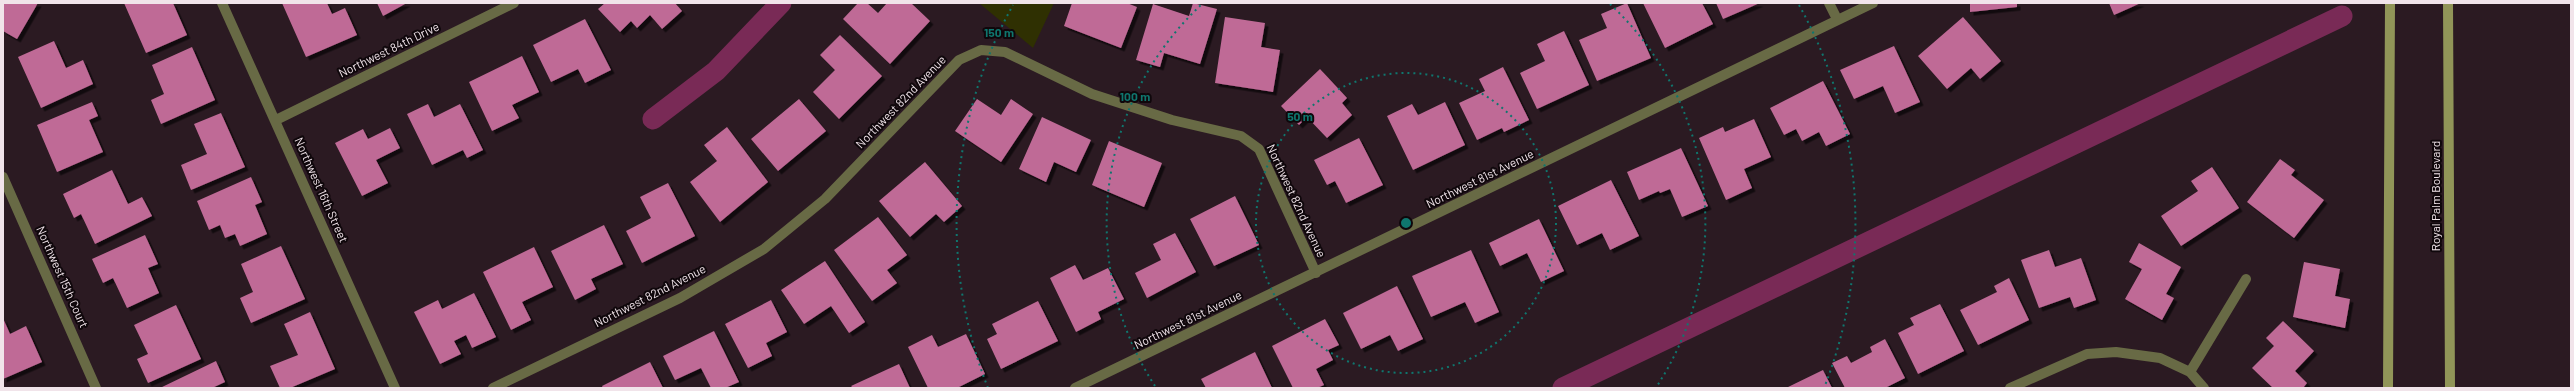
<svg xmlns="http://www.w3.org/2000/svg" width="2574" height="391" font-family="Barlow,sans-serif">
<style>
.green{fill:#2f3002}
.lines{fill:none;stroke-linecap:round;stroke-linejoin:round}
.canal{stroke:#792a56;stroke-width:21}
.building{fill:#bf6a96;filter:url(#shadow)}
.street{stroke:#686a45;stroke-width:10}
.secondary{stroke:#919558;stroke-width:10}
.ring{fill:none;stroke:#0f766e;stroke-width:2;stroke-dasharray:2 4}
.labels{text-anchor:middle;stroke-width:4;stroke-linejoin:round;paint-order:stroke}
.street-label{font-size:12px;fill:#f1e4ea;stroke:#0f070b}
.centre{fill:#0f766e;stroke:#0f070b;stroke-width:2}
.ring-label{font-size:12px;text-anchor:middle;font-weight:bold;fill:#0f766e;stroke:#0f070b;stroke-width:4;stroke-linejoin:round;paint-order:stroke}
</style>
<defs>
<filter id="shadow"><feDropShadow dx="3.5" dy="3.5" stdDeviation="0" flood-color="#0009"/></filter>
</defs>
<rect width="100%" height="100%" fill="#2b1a22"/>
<!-- green -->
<path class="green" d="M979,3H1054L1033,48Z"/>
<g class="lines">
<!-- canal -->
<path class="canal" d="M653,119L716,71L781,3
M1563,388L2342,16"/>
</g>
<!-- building -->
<path class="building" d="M3,3H38L17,39L3,31Z
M124,3H173L187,35L146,53Z
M282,3H327L332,14L345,8L357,35L306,57Z
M377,3H407L383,16Z
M605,3H675L682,11L662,29L650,15L637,28L631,21L620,32L598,9Z
M858,3H867L878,13L887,3H911L930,21L890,64L843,19Z
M1072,3H1127L1137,7L1121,48L1064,26Z
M1193,3L1217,9L1200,64L1164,53L1160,67L1136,60L1153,4L1189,16Z
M1627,3L1651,58L1597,81L1579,40L1607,28L1601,14Z
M1643,3H1702L1713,24L1665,48Z
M1716,3H1760L1723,19Z
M1970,3H2017V7L1970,12Z
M2109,3H2141L2114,15Z
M1225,17L1265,23L1261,47L1280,50L1273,92L1215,83Z
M1963,17L2001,61L1980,79L1971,68L1947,89L1918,56Z
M585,19L611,70L585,83L578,69L551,82L533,45Z
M1564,31L1589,85L1537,109L1520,73L1545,61L1537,44Z
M840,35L882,76L839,119L813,92L835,70L820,55Z
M54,41L66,68L83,60L93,84L41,108L18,57Z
M1894,46L1920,102L1895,113L1883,86L1854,99L1840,70Z
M192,47L215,100L161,124L151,100L164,94L152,65Z
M522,56L539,92L512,105L519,118L492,131L469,82Z
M1503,67L1529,120L1504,132L1502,128L1477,140L1459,103L1485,91L1479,79Z
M1320,69L1347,98L1342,103L1352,115L1327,138L1307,117L1299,125L1281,106Z
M1823,81L1850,134L1826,146L1819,132L1802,141L1796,129L1784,135L1770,108Z
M799,99L826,131L778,171L751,139Z
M977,99L1001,115L1011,99L1033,114L1001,162L955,131Z
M92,102L98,116L89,120L103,152L57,172L37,125Z
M1445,102L1465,145L1413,170L1387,116L1412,104L1418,115Z
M428,104L434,117L460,104L483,150L467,158L463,150L432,165L407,114Z
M221,113L245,167L191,190L181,165L207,154L194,124Z
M1042,117L1091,140L1076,172L1054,162L1046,182L1019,169Z
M1754,119L1771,157L1744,169L1752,188L1726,200L1699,138L1723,127L1725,132Z
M727,127L768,182L720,222L690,182L717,161L704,145Z
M390,128L400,148L376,160L388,183L362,196L335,143L363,129L368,139Z
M1359,138L1383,185L1346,203L1335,181L1327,185L1314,160Z
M1109,141L1162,163L1144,207L1092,185Z
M1681,148L1708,206L1682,217L1670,189L1660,193L1659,191L1639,200L1627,172Z
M2280,159L2295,170L2291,175L2324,200L2294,238L2247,202Z
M925,162L962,206L944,222L936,214L910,237L879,201Z
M2212,167L2239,208L2181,246L2161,216L2198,191L2191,181Z
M112,170L128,204L142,197L152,216L95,244L81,214L74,218L63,194Z
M251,177L262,202L255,205L267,234L240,246L235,234L225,238L220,225L209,230L197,201Z
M1611,180L1639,236L1610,250L1602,233L1577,245L1558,206Z
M668,183L695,236L642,263L626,231L651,218L640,197Z
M1235,196L1259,245L1214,266L1190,219Z
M878,217L907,255L887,270L897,283L872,301L834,250Z
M1539,219L1564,271L1541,282L1527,253L1500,266L1489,243Z
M604,225L623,264L591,279L596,289L575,300L551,251Z
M1175,233L1196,272L1147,298L1135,273L1161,260L1153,244Z
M145,235L158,264L148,268L159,293L127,308L113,278L103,283L92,259Z
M2139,243L2181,267L2166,294L2174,298L2162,320L2125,299L2142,269L2129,262Z
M281,246L305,299L251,323L240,298L253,292L241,264Z
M534,247L553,287L522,302L531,320L511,330L483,272Z
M1471,250L1499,312L1475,323L1465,302L1431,317L1412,276Z
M2049,250L2055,267L2081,258L2096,300L2074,308L2070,297L2039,308L2021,260Z
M825,261L865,322L849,333L831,306L804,324L781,290Z
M2304,262L2340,269L2335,296L2350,299L2345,328L2293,317Z
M1075,265L1083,280L1108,268L1124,299L1098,312L1101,319L1076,332L1050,278Z
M2009,278L2029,320L1978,345L1960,310L1997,292L1994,286Z
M1397,286L1423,339L1398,351L1390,335L1361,349L1343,313Z
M474,293L496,337L472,348L466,335L454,341L461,354L440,364L414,312L438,300L442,309Z
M771,300L787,332L766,343L772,356L748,368L725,324Z
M1038,301L1058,341L1001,369L987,339L997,334L992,324Z
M1940,304L1964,351L1918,374L1898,333L1914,325L1910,318Z
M176,305L201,359L148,383L137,359L148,354L134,325Z
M310,312L335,369L290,388H280L270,366L298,355L284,324Z
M3,318L10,334L26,326L42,362L3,379Z
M1325,319L1339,345L1328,350L1333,360L1316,369L1324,385L1317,388H1293L1272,346Z
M2283,321L2314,351L2295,371L2307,383L2303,388H2273L2252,368L2274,346L2266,338Z
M714,331L739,382L725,388H711L701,368L675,380L663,356Z
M966,334L985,374L957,388H928L908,347L932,335L938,347Z
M1885,339L1905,378L1885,388H1845L1832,363L1847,356L1851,363L1872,352L1870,347Z
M1255,352L1272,388H1206L1201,379Z
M216,361L225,382L212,388H160Z
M650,362L663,388H603L602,386Z
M899,364L910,388H853L851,386Z
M1823,370L1832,388H1786Z"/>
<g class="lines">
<!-- street -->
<path class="street" d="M222,3L395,388
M1829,3L1837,19
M276,120L514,3
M3,177L96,388
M2190,372L2246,279
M493,388L680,298L764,249L825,199L959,60L981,50L1005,52L1092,94L1172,120L1241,136L1259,149L1316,273
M1075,388L1873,3
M2010,388L2087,354L2116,352L2160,358L2190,372L2204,388"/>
<!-- secondary -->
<path class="secondary" d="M2448,3L2450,388
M2388,388L2390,3"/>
</g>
<!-- distance rings -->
<g class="ring">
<circle cx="1406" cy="223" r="150"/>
<path d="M1155 386A299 299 0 0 1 1202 4M1610 4A299 299 0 0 1 1657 386"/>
<path d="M988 388A449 449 0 0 1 1013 5M1799 5A449 449 0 0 1 1824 388"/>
</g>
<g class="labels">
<!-- street labels -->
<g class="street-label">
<text transform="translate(389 50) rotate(-26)" y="4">Northwest 84th Drive</text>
<text transform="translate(901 102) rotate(-46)" y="4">Northwest 82nd Avenue</text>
<text transform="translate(1480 179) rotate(-26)" y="4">Northwest 81st Avenue</text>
<text transform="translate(321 190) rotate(66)" y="4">Northwest 16th Street</text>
<text transform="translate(2436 196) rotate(-90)" y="4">Royal Palm Boulevard</text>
<text transform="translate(1296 201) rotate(65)" y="4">Northwest 82nd Avenue</text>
<text transform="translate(62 277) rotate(66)" y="4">Northwest 15th Court</text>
<text transform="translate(650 296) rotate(-27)" y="4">Northwest 82nd Avenue</text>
<text transform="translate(1188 320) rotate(-26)" y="4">Northwest 81st Avenue</text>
</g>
</g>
<circle cx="1406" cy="223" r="6" class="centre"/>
<g class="ring-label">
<text x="999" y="37">150 m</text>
<text x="1135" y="101">100 m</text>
<text x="1300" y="121">50 m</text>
</g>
<!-- border -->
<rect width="2574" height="391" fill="none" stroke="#f1e4ea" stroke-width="8"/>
</svg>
